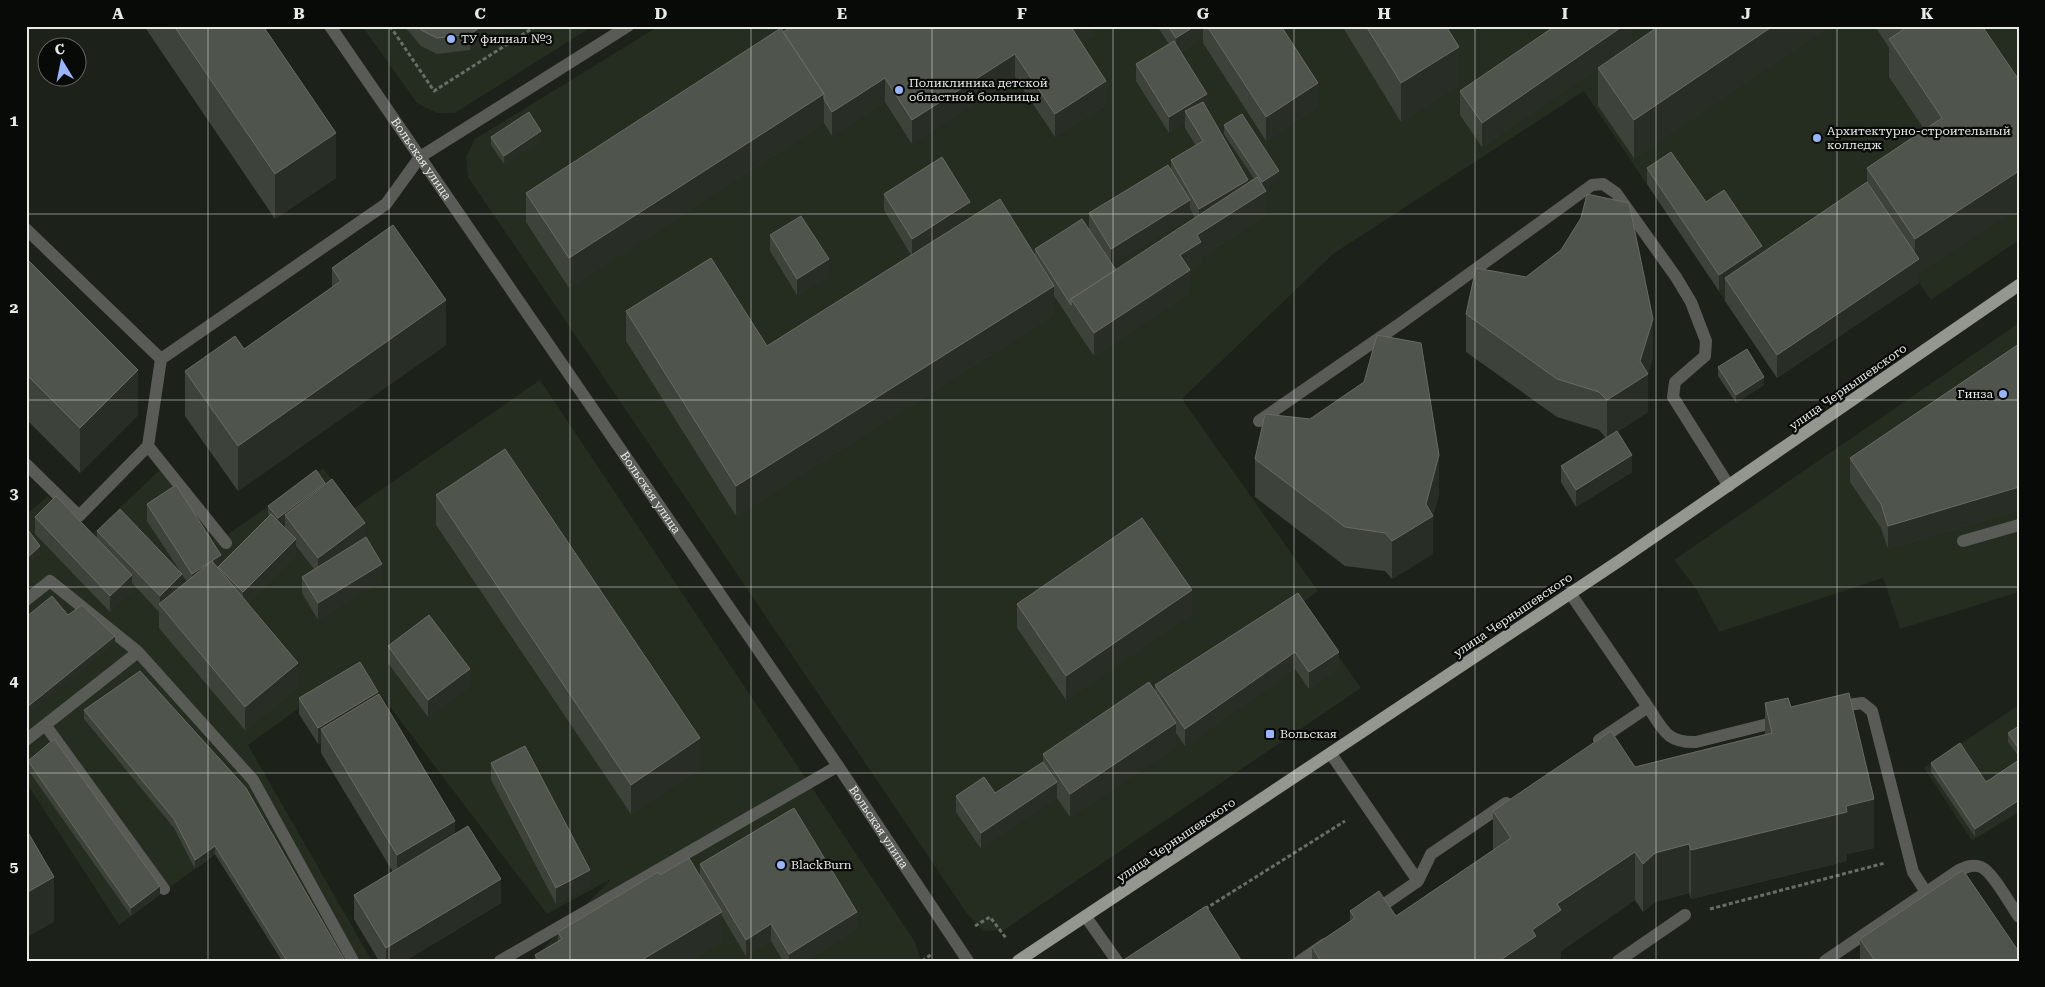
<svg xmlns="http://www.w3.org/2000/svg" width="2045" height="987" font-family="'Roboto Serif',serif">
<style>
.built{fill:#252c20}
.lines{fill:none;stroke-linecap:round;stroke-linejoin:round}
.path{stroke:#686d66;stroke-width:3;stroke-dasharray:4 2.5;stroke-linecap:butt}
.service{stroke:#595b57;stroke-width:12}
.minor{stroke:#595b57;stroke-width:12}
.primary{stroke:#939790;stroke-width:12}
.wall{fill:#3d423a;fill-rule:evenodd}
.shaded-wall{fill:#282d25}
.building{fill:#4f544c;stroke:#676b64}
.grid{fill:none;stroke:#e7eae5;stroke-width:1;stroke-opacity:0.55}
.poi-dot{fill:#99b5fd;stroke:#080a07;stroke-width:2}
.labels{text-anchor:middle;stroke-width:4.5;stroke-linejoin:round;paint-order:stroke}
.poi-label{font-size:12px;fill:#e7eae5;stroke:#080a07;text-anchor:start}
.street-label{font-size:12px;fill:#e7eae5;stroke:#080a07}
.neatline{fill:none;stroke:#e7eae5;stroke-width:2}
.grid-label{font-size:16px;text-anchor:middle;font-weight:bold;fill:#e7eae5}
</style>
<rect width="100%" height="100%" fill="#1c211a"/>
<!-- built -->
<path class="built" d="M362,26H593L455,113H437L417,103Z
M659,26H2019V240L1931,300L1867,206L1725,301L1584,91L1333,254L1182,399L1318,591L1301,604L1361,688L1004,930L983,931L966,912L468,177L466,157L475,139Z
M2019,323V592L1900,629L1883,578L1719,632L1695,587L1674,560Z
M540,380L915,942L921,961H531L611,879L547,914L358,665L248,745L372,961H282L215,854L119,925L26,782V515L48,496L89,537L164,466L227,535L323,468L353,509Z
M2019,705V812L1972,841L1924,768Z"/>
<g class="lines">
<!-- path -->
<path class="path" d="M390,26L434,91L536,26
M1205,909L1345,821
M1710,909L1885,863
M975,926L990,917L1006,938
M922,961L932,954"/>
<!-- service -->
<path class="service" d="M26,229L161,359
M1259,421L1401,323L1592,185L1603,184L1616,193L1676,277L1691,302L1706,341L1705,356L1675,382L1673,397L1729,486
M148,446L226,543
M26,464L79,516L148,446L161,359L386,204L420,157
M1963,541L2019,525
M1570,593L1648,707
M26,600L50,581L138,652
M1835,707L1862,703L1872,711L1913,872L1926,892
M46,726L164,889
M26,740L138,652L253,780L353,961
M1599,740L1648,707C1663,729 1666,743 1696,742L1780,721
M1331,754L1418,881
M1373,912L1418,881L1431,854L1506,803
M1086,917L1117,961
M500,961L838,766
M1300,961L1325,944
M1618,961L1685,915
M1825,961L1959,870C1966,867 1973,864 1981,867C1993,872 2011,906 2019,917"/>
<!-- minor -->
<g class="minor">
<path id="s1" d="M330,26L838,766L968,961"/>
<path d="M420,157L628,26"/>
</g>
<!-- primary -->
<path class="primary" d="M1018,961L1619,561L2019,285"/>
</g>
<!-- wall -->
<path class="wall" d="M144,26H263L336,178L275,219Z
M404,26H509L470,50L437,54L421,46Z
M1093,26V36L1082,43L1106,105L1055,137L1015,77L912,144L885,102L832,136L824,123L569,288L526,222V193L783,32Z
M1157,26H1281L1318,107L1266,141L1203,43V37L1181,52L1207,109L1248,183L1254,179L1224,134V125L1279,179L1264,189L1266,215L1201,257V265L1190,272V293L1094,356L1071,322V321L1054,296V315L736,516L626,341V311L767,346L911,255L884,210V194L970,218L1035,255V249L1089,229V213L1171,170V160L1196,146L1185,128V123L1169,133L1136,81V64L1169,44ZM1190,209L1195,218L1116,270L1112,265L1190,217Z
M1342,26H1446L1459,85L1401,122Z
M1632,26V44L1482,147L1460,115V91Z
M1659,26H1830L1634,158L1598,106V68Z
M1875,26H1982L1919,274V283L1777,378L1725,301V287L1719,291L1647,184V168L1706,202L1762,253L1867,182V168L1924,129L1889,77V48Z
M491,137L541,140L504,164L491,145Z
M770,235L829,276L797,295L770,251Z
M26,258L138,415L80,473L26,419Z
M332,268L446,345L238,491L185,416V371L244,349L332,287Z
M1466,314L1653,357L1648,374V412L1617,432L1632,472L1576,507L1561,482V466L1606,438L1599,430L1557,417L1466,352Z
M2019,344V510L1888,549L1881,528L1850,482V458Z
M1718,367L1764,385L1736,403L1718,376Z
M1255,459L1439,494L1433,516V554L1392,579L1385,571L1345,566L1255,497Z
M436,495L700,768L631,814L436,525Z
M147,504L221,563L270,516L268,514V506L365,538L382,580L318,620L302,593V577L314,569L296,546V555L248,603L298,687L245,730L159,628V612L132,583V591L110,612L35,534V517L97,539V531L180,571L147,521ZM285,521V528L281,524ZM182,575L187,582L182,586Z
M1298,593L1339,668L1309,689L1295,669L1185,746L1176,733V747L1070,817L1057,798L981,849L956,812V796L995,793L1043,763V754L1155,691V685Z
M1017,604L1192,614L1066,700L1017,628Z
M388,646L470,686L428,717L388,663Z
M378,695L455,834L501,903L405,961H379L354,919V895L393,872L321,753V743L318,744L299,714V698Z
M1765,703L1791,707L1874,848L1847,854V861L1691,899L1689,893L1655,902L1643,912L1635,900L1561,951V959L1559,961H1312V947L1350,921V911L1396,916L1493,851V811L1635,767L1765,734Z
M84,710L345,961H282L215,854L195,869L174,828L84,719Z
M2019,726V757L2008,742V733Z
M2019,760V809L1975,837L1931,772V763L1986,782Z
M28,761L160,894L131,916L28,770Z
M491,763L590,886L556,904L491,780Z
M700,864L857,929L804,961H783L771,941L746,956L722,916V942L690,961H535V955L558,941V932L660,875L700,876Z
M1860,939L2019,961H1860Z"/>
<!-- shaded-wall -->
<path class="shaded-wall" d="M482,26H509L470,50V34Z
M1071,26H1093V36L1071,50Z
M1195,26H1203V37L1176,55V38Z
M1623,26H1632V44L1482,147V123Z
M1773,26H1830L1634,158V120Z
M1459,47V85L1401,122V83Z
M1015,54V77L912,144V120Z
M885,78V102L832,136V112Z
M1106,81V105L1055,137V114Z
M1318,83V107L1266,141V117Z
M824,94V123L569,288V258Z
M1207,94V110L1185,111V123L1169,133V117Z
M541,131V140L504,164V156Z
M336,133V178L275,219V174Z
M1279,171V179L1262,191V182Z
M2019,171V209L1919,274V283L1777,378V355L1915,262V239Z
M1248,180V197L1199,226V209Z
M1266,191V215L1201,257V265L1190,272V293L1094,356V333L1197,235Z
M1190,200V217L1111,266V249Z
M970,202V219L912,256V239Z
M1762,246V263L1725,278V287L1719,291V275Z
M829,259V276L797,295V279Z
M1054,286V315L736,516V486Z
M446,300V345L238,491V446Z
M1653,319V357L1648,374V412L1607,438V400L1640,361Z
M138,370V415L80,473V428Z
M1764,377V385L1736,403V395Z
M1439,455V494L1433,516V554L1392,579V541L1426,504Z
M1632,455V472L1576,507V490Z
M325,483V492L285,515V521L278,526V518Z
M2019,487V510L1888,549V526Z
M365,523V539L318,575V558Z
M296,539V555L243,608V592Z
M40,546V555L26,567V559Z
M221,555V571L192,590V574Z
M382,564V580L318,620V603Z
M182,574V590L160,605V596Z
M132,575V591L110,612V596Z
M1192,590V614L1066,700V676Z
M115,636V644L26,716V708Z
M1295,652V669L1185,746V729Z
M1339,652V668L1309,689V672Z
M298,663V687L245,730V707Z
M470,669V686L428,717V700Z
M378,692V709L321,729V743L318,744V728Z
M1176,723V747L1070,817V794Z
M700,738V768L631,814V785Z
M1057,782V799L981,849V833Z
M1874,799V848L1847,854V861L1691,899V850L1846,806Z
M2019,800V809L1975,837V829Z
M455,821V844L397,879V855Z
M1689,844V893L1655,902L1643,912V864L1655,853Z
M215,846V854L195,869V860Z
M1635,852V900L1561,951V959L1559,961H1499L1532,930L1557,904Z
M590,870V886L556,904V888Z
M54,877V922L26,938V893Z
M501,879V903L405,961H386V948Z
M160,886V894L131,916V908Z
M722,912V942L690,961H640Z
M857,912V929L804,961H789V954Z
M771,924V941L746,956V940Z"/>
<!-- building -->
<path class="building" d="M174,26H263L336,133L275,174Z
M418,26H482L470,34L437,38L421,30Z
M792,26H1071V27L1106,81L1055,114L1015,54L912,120L885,78L832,112L824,99V94L783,32Z
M1168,26H1195L1176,38Z
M1207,26H1281L1318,83L1266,117Z
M1366,26H1446L1459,47L1401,83Z
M1555,26H1623L1482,123L1460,91Z
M1659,26H1773L1634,120L1598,68Z
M1901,26H1982L2019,80V171L1915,239L1867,168L1942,118L1889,39L1903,30Z
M781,28L824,94L569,258L526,193Z
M1174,41L1207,94L1169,117L1136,64Z
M1203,102L1248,180L1199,209L1171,160L1203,141L1185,111Z
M529,112L541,131L504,156L491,137Z
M1242,114L1279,171L1262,182L1224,125Z
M1671,152L1706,202L1724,190L1762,246L1719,275L1647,168Z
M942,157L970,202L912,239L884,194Z
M1168,165L1190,200L1111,249L1089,213Z
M1257,177L1266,191L1197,235L1201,242L1180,255L1190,270L1094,333L1071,299Z
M1867,182L1919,259L1777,355L1725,278Z
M1587,194L1629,203L1653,319L1640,361L1648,374L1607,400L1599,392L1557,379L1466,314L1476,268L1526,277L1561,250L1581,218Z
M1000,199L1054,286L736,486L626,311L711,258L767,346Z
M801,216L829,259L797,279L770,235Z
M1082,219L1116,270L1071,299V305L1035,249Z
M393,225L446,300L238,446L185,371L235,336L244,349L341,281L332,268Z
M26,258L138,370L80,428L26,374Z
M1377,335L1421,343L1439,455L1426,504L1433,516L1392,541L1385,533L1345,527L1255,459L1265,414L1310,419L1364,382Z
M2019,344V487L1888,526L1881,504L1850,458Z
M1747,349L1764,377L1736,395L1718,367Z
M1617,431L1632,455L1576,490L1561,466Z
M505,449L700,738L631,785L436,495Z
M316,470L325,483L278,518L268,506Z
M332,479L365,523L318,558L285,515Z
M176,485L221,555L192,574L147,504Z
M56,496L132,575L110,596L35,517Z
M120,509L182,574L160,596L97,531Z
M271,514L296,539L243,592L218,567Z
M1142,518L1192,590L1066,676L1017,604Z
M26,527L40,546L26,559Z
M366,537L382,564L318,603L302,577Z
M212,561L298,663L245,707L159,604Z
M1298,593L1339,652L1309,672L1295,652L1185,729L1155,685Z
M52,596L68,615L82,605L115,636L26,708V617Z
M429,615L470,669L428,700L388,646Z
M360,662L378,692L318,728L299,698Z
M140,671L246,788L345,961H287L215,846L195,860L174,819L84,710Z
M1149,682L1176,723L1070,794L1043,754Z
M1849,693L1874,799L1846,806L1847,812L1691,850L1689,844L1655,853L1643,864L1635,852L1557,904L1561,910L1532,930L1536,936L1499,961H1321L1312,947L1355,918L1350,911L1379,891L1396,916L1511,838L1493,811L1611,731L1635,767L1772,733L1765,703L1788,698L1791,707Z
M379,694L455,821L397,855L321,729Z
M2019,726V749L2008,733Z
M54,739L160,886L131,908L28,761Z
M1960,743L1986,782L2019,760V800L1975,829L1931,763Z
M525,746L590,870L556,888L491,763Z
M1043,762L1057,782L981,833L956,796L984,777L995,793Z
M794,808L857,912L789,954L771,924L746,940L700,864Z
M468,826L501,879L386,948L354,895Z
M26,829L54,877L26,893Z
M689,858L722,912L640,961H539L535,955L562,939L558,932L658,872L660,875Z
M1963,870L2019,952V961H1875L1860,939Z
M1206,906L1241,960L1240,961H1122Z"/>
<!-- grid -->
<path class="grid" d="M208,26V961M389,26V961M570,26V961M751,26V961M932,26V961M1113,26V961M1294,26V961M1475,26V961M1656,26V961M1837,26V961M26,214H2019M26,400H2019M26,587H2019M26,773H2019"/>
<!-- markers -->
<g class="poi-dot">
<circle cx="451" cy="39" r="5"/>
<circle cx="899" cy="90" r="5"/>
<circle cx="1817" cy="138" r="5"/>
<circle cx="2003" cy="394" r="5"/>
<rect x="1265" y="729" width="10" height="10" rx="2.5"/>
<circle cx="781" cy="865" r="5"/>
</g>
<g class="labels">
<!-- poi labels -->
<g class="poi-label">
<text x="461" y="43">ТУ филиал №3</text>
<text x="909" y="87">Поликлиника детской<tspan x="909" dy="14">областной больницы</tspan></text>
<text x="1827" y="135">Архитектурно-строительный<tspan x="1827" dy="14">колледж</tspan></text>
<text x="1993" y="398" text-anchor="end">Гинза</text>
<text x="1280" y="738">Вольская</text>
<text x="791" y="869">BlackBurn</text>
</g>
<!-- street labels -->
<g class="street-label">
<text dy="4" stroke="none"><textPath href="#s1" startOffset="161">Вольская улица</textPath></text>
<text transform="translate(1848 387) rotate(-35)" y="4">улица Чернышевского</text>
<text dy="4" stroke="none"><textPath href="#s1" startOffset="566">Вольская улица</textPath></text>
<text transform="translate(1513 615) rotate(-34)" y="4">улица Чернышевского</text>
<text dy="4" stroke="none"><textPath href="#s1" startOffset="971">Вольская улица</textPath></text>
<text transform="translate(1176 840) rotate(-34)" y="4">улица Чернышевского</text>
</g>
</g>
<!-- border -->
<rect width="2045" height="987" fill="none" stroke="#080a07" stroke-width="55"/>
<!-- north arrow -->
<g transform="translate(62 62) rotate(350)"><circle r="24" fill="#080a07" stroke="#616460"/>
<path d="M0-4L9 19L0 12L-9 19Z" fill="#99b5fd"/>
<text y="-8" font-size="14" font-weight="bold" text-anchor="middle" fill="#e7eae5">С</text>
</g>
<rect x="28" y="28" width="1990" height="932" class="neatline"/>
<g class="grid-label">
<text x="118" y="19">A</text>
<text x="299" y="19">B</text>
<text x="480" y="19">C</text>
<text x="661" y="19">D</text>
<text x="842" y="19">E</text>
<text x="1022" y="19">F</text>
<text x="1203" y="19">G</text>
<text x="1384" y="19">H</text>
<text x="1565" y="19">I</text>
<text x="1746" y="19">J</text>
<text x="1927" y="19">K</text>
<text x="14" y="126">1</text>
<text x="14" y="313">2</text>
<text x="14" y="499">3</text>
<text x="14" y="686">4</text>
<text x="14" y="872">5</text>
</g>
</svg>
